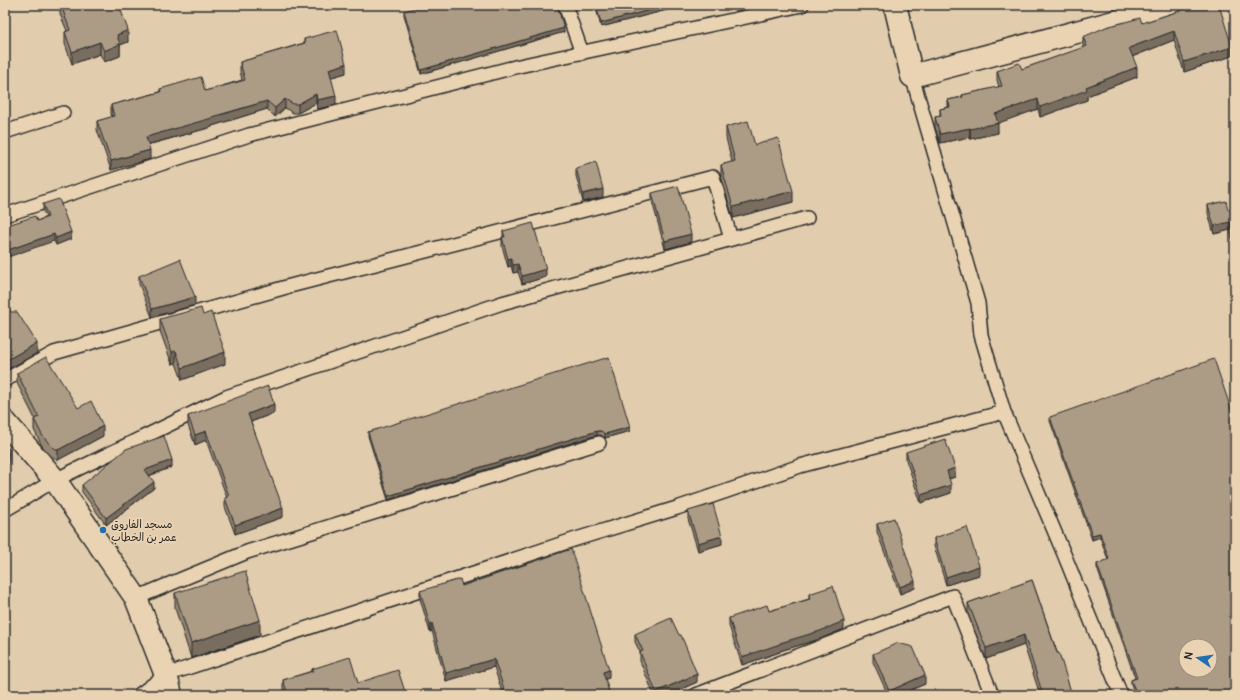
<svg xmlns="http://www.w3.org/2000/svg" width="1240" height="700" font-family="Pangolin,'Playpen Sans Arabic',sans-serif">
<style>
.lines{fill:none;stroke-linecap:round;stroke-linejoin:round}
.service-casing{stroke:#2b2b2b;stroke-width:16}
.minor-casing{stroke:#2b2b2b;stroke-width:25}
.service{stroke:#e9d3b2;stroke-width:13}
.minor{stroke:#e9d3b2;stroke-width:22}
.wall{fill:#948673;stroke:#2b2b2b}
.shaded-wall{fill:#786d5e;stroke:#2b2b2b}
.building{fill:#ac9c86;stroke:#2b2b2b;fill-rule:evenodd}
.poi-dot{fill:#1f6fb2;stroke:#e9d3b2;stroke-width:1.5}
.labels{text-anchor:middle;stroke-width:3.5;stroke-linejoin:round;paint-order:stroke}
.poi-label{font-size:11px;fill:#2b2b2b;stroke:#e9d3b2;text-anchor:start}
</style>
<rect width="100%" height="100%" fill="#e1ccad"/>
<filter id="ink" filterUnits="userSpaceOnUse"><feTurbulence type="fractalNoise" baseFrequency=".025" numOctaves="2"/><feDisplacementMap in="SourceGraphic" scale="8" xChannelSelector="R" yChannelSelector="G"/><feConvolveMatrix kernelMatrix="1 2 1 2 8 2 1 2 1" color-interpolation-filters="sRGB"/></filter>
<g filter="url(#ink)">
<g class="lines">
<!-- service casing -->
<g class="service-casing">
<path id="service" d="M565,5L582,53
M912,76L978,303L981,335L1004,412L1064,554L1121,695
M5,132L63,113
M5,215L249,135L519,66L802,5
M5,380L54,353L290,286L713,177L731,239
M5,510L55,480L226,397L502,303L807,218
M136,598L247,552L599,443
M139,695L166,675L573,540L677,508L800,466L1004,412
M696,695L953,596L992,695"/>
</g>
<!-- minor casing -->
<g class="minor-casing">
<path id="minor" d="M895,5L912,76L1140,15L1169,5
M5,422L55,480L136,598L166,675L171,695"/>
</g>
<!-- service -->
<use href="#service" class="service"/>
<!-- minor -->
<use href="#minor" class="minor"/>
</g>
<!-- wall -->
<path class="wall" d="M60,5H119L128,42L120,45V56L104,62L100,54L72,64L65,44V32L67,31L60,14Z
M595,5H686L601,27Z
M1198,5L1232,56L1184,72L1174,40L1132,57L1137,77L1087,96V100L1040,117L1038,109L997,123L998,133L970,139V137L940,143L935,127V117L940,116V109L948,107V100L962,97V95L999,87L997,80V71L1022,69L1083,48V37L1142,23Z
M404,11L564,32L421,74L404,15Z
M304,39L346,73L331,77L336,105L317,109L316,103L298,113H293L285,108L275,117L267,109L212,126V127L148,145L150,159L111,170L97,130V121L112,117L111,114V105L160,92V89L205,91L242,80L240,71V62L304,43Z
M726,127L755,145L793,202L733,218L721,176V165L732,162L726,138Z
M576,168L603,197L583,202L576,176Z
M652,193L691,242L665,249L652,201Z
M43,204L71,239L56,245L54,241L37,221L46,217L43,211Z
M1208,205L1228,210L1235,208V253L1230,230L1214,234L1208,213Z
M503,231L546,277L522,284L518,272L513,273L511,266L508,267L502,246V237H503Z
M139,276L195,305L152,317L139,284Z
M160,319L225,364L182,380L176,363L172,364L160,331Z
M17,373L78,408L103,436L58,460L52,457L42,446L34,430V419H35L17,383Z
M274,413L251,422L283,517L235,534L225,507V498H227L206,440L195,445L188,425V416Z
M1050,417L1235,695H1135L1131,684V680L1135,678L1097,568V564L1108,560L1100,537L1092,540L1050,421Z
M630,431L605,438L601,435H597L388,500L368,436V432Z
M906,452L955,477L949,479L951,493L921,503L906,460Z
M172,467L149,476L154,488L106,525L82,492V485Z
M688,511L722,544L698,551L688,519Z
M877,524L915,588L900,594L877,532Z
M934,538L979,575L946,585L934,546Z
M1032,580L1072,695H1040L1024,645L986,659L968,614V603Z
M462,586L609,678L605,679L610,695H503L494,667L446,681L432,631L430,632L420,599V591Z
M175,593L260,635L191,658L175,608Z
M809,594L844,629L820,639L780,651V652L742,665L729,626V618L769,611L809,599Z
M635,634L697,682L668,695H654L640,661V652L635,642Z
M873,654L925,684L899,695H888L873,662Z
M312,669L358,683L286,694L283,688V680L312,671Z"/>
<!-- shaded-wall -->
<path class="shaded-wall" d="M669,5H686L601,27V23Z
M564,28V32L421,74V70Z
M128,30V42L120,45V56L104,62V51L117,35Z
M1174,31V40L1129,58V48Z
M100,42V54L72,64V52Z
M1232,47V56L1184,72V62Z
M346,64V73L329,78V69Z
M1137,67V77L1087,96V100L1040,117V107L1086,87Z
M316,94V103L298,113V104Z
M336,96V105L317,109V100Z
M285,99V108L275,117V108Z
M1038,99V109L996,124L998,123V133L970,139V129L995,114Z
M267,101V109L212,126V127L146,145V137Z
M970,128V137L940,143V134Z
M150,150V159L111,170V161Z
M603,189V197L583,202V194Z
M793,191V202L733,218V207Z
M1230,222V230L1214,234V226Z
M71,232V239L56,245V238Z
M54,234V241L5,258V251Z
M691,234V242L665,249V241Z
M511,258V266L508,267V259Z
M518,264V272L513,273V265Z
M546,269V277L522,284V276Z
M195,297V305L152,317V309Z
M37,343V353L5,371V361Z
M176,351V363L172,364V352Z
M225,352V364L182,380V368Z
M274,404V413L248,423V414Z
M103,426V436L58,460V450Z
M630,427V431L605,438V434Z
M206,431V440L195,445V435Z
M597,431V435L388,500V496Z
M9,449V461L5,477V466Z
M172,460V467L145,477V470Z
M955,468V477L947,479V471Z
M154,482V488L106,525V518Z
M951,485V493L921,503V495Z
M283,508V517L235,534V525Z
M1100,533V537L1092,540V535Z
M722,536V544L698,551V543Z
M979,566V575L946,585V577Z
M915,581V588L900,594V587Z
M260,620V635L191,658V643Z
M844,621V629L820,639L780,651V652L742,665V657L780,643Z
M432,623V631L430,632V624Z
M1024,635V645L986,659V648Z
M494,659V667L446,681V673Z
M609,670V678L603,680V672Z
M697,674V682L668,695H656V692Z
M925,675V684L899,695H889V691Z"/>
<!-- building -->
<path class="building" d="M61,5H119L128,30L117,35L120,44L104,51L100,42L72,52L65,32L70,30Z
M425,5H557L564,28L421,70L404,11Z
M596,5H669L601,23Z
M1198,5H1219L1232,47L1184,62L1174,31L1129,48L1137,67L1086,87L1087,90L1040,107L1038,99L995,114L998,123L970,129V128L940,134L935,117L941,116L940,109L950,107L948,100L963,97L962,95L1002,86L997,71L1019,63L1022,69L1087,46L1083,37L1106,27L1140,18L1142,23Z
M337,30L346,64L329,69L336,96L317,100L316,94L298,104H293L285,99L275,108L267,101L212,117V118L146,137L150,150L111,161L97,121L114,116L111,105L161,92L160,89L201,77L205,91L245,80L240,62L305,43L304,39Z
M748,121L755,145L778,138L793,191L733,207L721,165L735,161L726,127Z
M596,162L603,189L583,194L576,168Z
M678,186L691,234L665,241L652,193Z
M59,199L71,232L56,238L54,234L5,251V226L35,216L37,221L48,217L43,204Z
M1226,201L1228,210L1235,208V245L1230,222L1214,226L1208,205Z
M533,223L546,269L522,276L518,264L513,265L511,258L508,259L502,237H505L503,231Z
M180,259L195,297L152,309L139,276Z
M5,302L11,312H17L37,343L5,361Z
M201,308L203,315L211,312L225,352L182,368L176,351L172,352L160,319Z
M46,357L78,408L91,401L103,426L58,450L52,447L42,435L34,419L39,417L17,373Z
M609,357L630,427L605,434L601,431H597L388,496L368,432Z
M1214,359L1232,412L1235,411V695H1137L1131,680L1137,678L1097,564L1109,559L1100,533L1092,535L1050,417ZM1186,646H1210V670H1186Z
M268,386L274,404L248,414L283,508L235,525L225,498L229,496L206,431L195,435L188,416Z
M164,436L172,460L145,470L154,482L106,518L82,485L126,449Z
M945,439L955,468L947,471L951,485L921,495L906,452Z
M5,444L9,449L5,466Z
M713,504L722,536L698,543L688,511Z
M894,518L915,581L900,587L877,524Z
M967,527L979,566L946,577L934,538Z
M571,549L609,670L603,672L610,695H506L494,659L446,673L432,623L430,624L420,591L460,579L462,586Z
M245,571L260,620L191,643L175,593Z
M1032,580L1057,653H1059L1072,695H1043L1024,635L986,648L968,603Z
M833,586L844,621L820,631L780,643V644L742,657L729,618L767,605L769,611L810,599L809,594Z
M671,618L679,635H681L697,674L656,692L640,652L643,651L635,634Z
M898,643L913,647L925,675L889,691L873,654Z
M350,657L358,683L398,670L406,695H283L288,694L283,680L313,671L312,669Z
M38,690L42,695H32Z"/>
</g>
<!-- markers -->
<circle class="poi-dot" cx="103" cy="530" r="4"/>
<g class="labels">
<!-- poi labels -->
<g class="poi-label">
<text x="111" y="528">مسجد الفاروق<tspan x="111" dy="13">عمر بن الخطاب</tspan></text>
</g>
</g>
<!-- margin -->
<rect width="1240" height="700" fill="none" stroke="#e9d3b2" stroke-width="20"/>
<rect x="10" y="10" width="1220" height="680" fill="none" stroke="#2b2b2b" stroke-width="1.5" filter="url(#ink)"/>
<!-- north arrow -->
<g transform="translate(1198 658) rotate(283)"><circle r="19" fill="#e9d3b2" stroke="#9d907c"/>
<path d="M0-3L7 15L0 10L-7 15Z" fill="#1f6fb2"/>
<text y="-6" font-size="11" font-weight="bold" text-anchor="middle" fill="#2b2b2b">N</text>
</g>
</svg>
